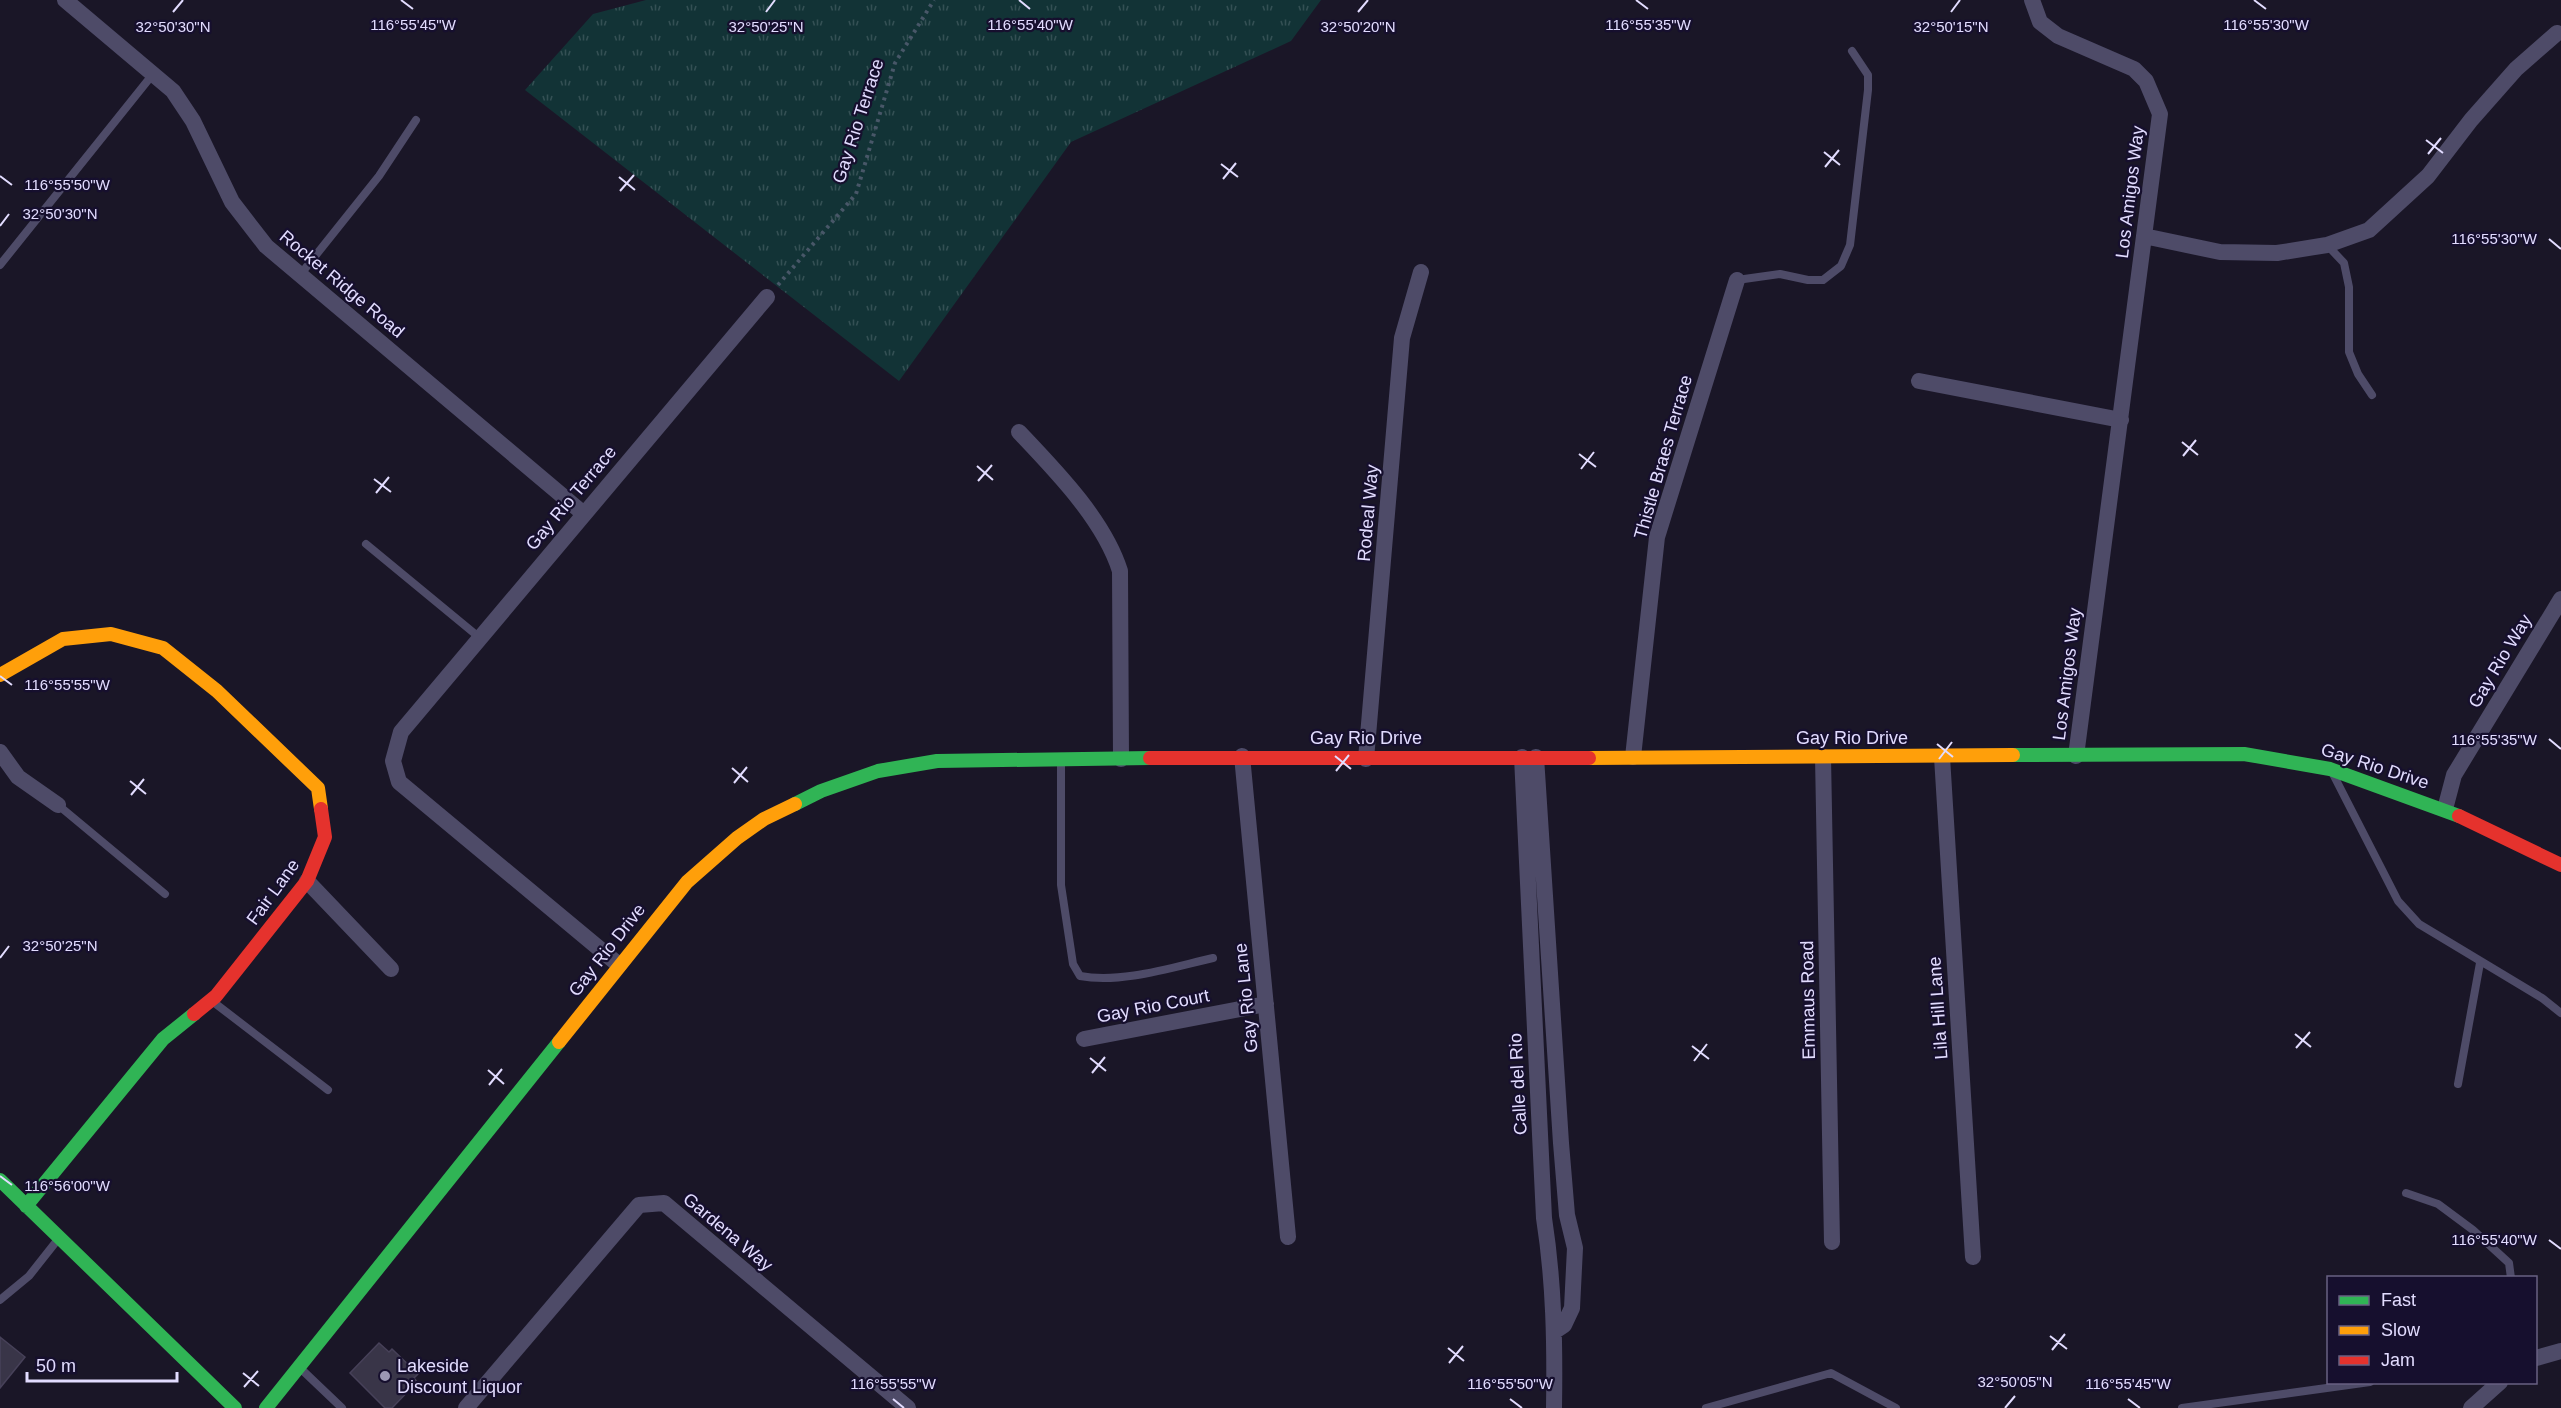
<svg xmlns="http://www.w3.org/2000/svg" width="2561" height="1408" font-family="Helvetica,sans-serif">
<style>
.grass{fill:url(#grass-tufts)}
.building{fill:#393548;stroke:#474159;stroke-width:1.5}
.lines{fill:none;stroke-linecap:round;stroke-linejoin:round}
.path{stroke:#485768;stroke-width:4;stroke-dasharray:3 4.5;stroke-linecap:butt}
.lane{stroke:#4e4b68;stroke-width:8}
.street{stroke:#4e4b68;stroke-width:16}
.fast{stroke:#30b455;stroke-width:14}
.slow{stroke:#ff9f0a;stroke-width:14}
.jam{stroke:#e5322d;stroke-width:14}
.ticks{fill:none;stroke:#e2dcff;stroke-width:2}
.poi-dot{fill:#9c97b3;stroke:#160f2e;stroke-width:2}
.labels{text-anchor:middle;stroke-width:4.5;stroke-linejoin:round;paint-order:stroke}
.street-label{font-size:18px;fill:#e2dcff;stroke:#160f2e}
.poi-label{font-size:18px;fill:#e2dcff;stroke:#160f2e;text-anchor:start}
.ticks-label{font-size:15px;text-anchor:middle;fill:#e2dcff;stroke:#160f2e;stroke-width:4.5;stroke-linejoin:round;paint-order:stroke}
</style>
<defs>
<pattern id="grass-tufts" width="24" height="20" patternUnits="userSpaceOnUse" patternTransform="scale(1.5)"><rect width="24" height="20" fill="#123336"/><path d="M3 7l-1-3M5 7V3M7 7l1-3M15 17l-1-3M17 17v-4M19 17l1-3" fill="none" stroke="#345054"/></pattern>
</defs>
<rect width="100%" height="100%" fill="#1a1627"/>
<!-- grass -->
<path class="grass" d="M646,0H1321L1291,41L1071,142L899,381L525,90L593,14Z"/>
<!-- building -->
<path class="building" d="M0,1337L25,1357L0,1388Z
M379,1343L389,1352L392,1349L418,1374L414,1378L417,1382L392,1408H385L350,1373Z"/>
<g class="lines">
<!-- path -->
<path class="path" d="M778,285L856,194L895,63L934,0"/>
<!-- lane -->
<path class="lane" d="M2327,245L2344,263L2349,287V352L2358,374L2372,395
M0,265L153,74
M300,275L379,176L416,120
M1737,280L1780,274L1808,280H1823L1841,266L1850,245L1868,90V75L1852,51
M366,544L480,638
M1061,761V885L1073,964L1080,976C1121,984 1173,967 1213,958
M2333,774L2398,901L2419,924L2542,998L2561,1013
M58,805L165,894
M212,1001L328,1090
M2458,1084L2480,963
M2406,1193L2438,1204L2473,1230L2509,1263L2511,1278
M0,1300L29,1276L59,1238
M299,1367L342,1408
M1706,1408L1831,1373L1896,1408
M2182,1408L2370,1382"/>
<!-- street -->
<path class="street" d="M65,0L173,91L193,121L232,202L266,246L584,514
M2032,0L2040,22L2058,36L2134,69L2146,81L2160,114L2076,756
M2144,236L2220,252L2277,253L2327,245L2369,230L2428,176L2471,120L2516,69L2557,33
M1919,381L2121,420
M1019,432C1056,471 1104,520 1120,571L1121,759
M0,752L18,777L58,805
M1242,756L1288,1237
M1522,757L1544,1218C1554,1282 1555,1344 1554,1408
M1536,757L1561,1143L1567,1215L1575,1248L1572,1308L1564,1325L1555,1331
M1633,757L1657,537L1737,280
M1823,757L1832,1242
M1942,757L1973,1257
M1366,759L1402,338L1421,272
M2445,809L2454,775L2561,599
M307,881L391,969
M619,965L399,782L393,761L401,732L767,297
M1084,1039L1266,1004
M2536,1358L2561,1351
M466,1408L639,1205L664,1203L908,1408
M2471,1408L2500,1382"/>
<!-- fast -->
<path class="fast" d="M2013,755L2244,754L2330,769L2459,816
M795,804L821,791L878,771L937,761L1150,758
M0,1180L235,1408
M26,1206L163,1039L194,1014
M266,1408L559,1042"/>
<!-- slow -->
<path class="slow" d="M0,675L63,639L111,634L163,648L217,691L318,788L321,809
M1589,758L2013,755
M559,1042L687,882L737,838L764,819L795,804"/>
<!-- jam -->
<path class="jam" d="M1150,758H1589
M2459,816L2561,865
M194,1014L216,996L307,881L325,837L321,809"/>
</g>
<!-- ticks -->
<path class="ticks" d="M401,0L413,9M1019,0L1030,9M1636,0L1648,9M2254,0L2266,9M173,12L183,0M766,12L775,0M1358,12L1368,0M1951,12L1960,0M2426,140L2443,153M1824,152L1840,165M2428,154L2441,138M1221,164L1238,177M1825,167L1839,150M0,176L12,185M619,177L635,190M1223,179L1236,163M620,191L634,175M0,226L9,214M2549,239L2561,249M2182,442L2198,455M1579,454L1596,467M2183,456L2196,440M977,466L993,480M1581,469L1594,452M374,479L391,492M978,481L992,465M376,493L389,477M0,676L12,685M2549,739L2561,749M1937,744L1953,757M1335,756L1351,769M1939,759L1952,742M732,768L748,782M1336,771L1349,755M130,781L146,794M734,783L747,767M131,795L144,779M0,958L9,946M2295,1034L2311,1047M1692,1046L1709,1059M2296,1048L2310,1032M1090,1058L1106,1071M1694,1061L1707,1044M488,1070L504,1084M1092,1073L1105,1057M489,1085L502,1069M0,1176L12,1185M2549,1240L2561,1249M2050,1336L2067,1349M1448,1348L1464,1361M2052,1350L2065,1334M1449,1363L1463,1346M243,1373L259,1386M244,1387L258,1371M893,1399L904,1408M1510,1399L1522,1408M2128,1399L2140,1408M2005,1408L2015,1396"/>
<!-- markers -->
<circle class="poi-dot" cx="385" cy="1376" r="6"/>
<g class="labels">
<!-- street labels -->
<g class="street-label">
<text transform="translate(858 121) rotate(-72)" y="6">Gay Rio Terrace</text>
<text transform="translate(2130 192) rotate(-83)" y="6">Los Amigos Way</text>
<text transform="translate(342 284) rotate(40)" y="6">Rocket Ridge Road</text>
<text transform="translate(1663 457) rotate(-74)" y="6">Thistle Braes Terrace</text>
<text transform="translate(571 498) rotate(-50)" y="6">Gay Rio Terrace</text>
<text transform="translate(1368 513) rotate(-85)" y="6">Rodeal Way</text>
<text transform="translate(2500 661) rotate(-59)" y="6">Gay Rio Way</text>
<text transform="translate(2067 674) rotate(-83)" y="6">Los Amigos Way</text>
<text x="1366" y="744">Gay Rio Drive</text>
<text x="1852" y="744">Gay Rio Drive</text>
<text transform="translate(2375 766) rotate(18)" y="6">Gay Rio Drive</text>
<text transform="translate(273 892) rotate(-54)" y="6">Fair Lane</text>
<text transform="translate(607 950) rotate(-52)" y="6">Gay Rio Drive</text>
<text transform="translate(1246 998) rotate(-96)" y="6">Gay Rio Lane</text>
<text transform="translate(1808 1000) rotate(-91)" y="6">Emmaus Road</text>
<text transform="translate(1153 1006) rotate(-11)" y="6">Gay Rio Court</text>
<text transform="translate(1938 1008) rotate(-94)" y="6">Lila Hill Lane</text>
<text transform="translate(1518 1084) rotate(-93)" y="6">Calle del Rio</text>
<text transform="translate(728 1232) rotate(40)" y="6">Gardena Way</text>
</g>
<!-- poi labels -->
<g class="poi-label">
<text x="397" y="1372">Lakeside<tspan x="397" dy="21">Discount Liquor</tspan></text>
</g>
</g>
<g class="ticks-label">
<text x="413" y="30">116°55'45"W</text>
<text x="1030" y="30">116°55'40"W</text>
<text x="1648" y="30">116°55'35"W</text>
<text x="2266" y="30">116°55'30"W</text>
<text x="173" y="32">32°50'30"N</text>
<text x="766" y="32">32°50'25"N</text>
<text x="1358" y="32">32°50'20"N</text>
<text x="1951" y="32">32°50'15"N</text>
<text x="67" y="190">116°55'50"W</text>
<text x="60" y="219">32°50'30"N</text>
<text x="2494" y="244">116°55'30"W</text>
<text x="67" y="690">116°55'55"W</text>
<text x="2494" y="745">116°55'35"W</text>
<text x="60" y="951">32°50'25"N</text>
<text x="67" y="1191">116°56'00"W</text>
<text x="2494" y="1245">116°55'40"W</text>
<text x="2015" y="1387">32°50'05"N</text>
<text x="893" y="1389">116°55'55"W</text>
<text x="1510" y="1389">116°55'50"W</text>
<text x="2128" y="1389">116°55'45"W</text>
</g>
<!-- legend -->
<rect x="2327" y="1276" width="210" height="108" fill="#160f2e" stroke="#686182" stroke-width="1.5"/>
<rect x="2339" y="1296" width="30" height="9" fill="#30b455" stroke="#686182" stroke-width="1.5"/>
<text x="2381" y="1306" font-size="18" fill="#e2dcff">Fast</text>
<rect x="2339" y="1326" width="30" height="9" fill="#ff9f0a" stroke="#686182" stroke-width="1.5"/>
<text x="2381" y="1336" font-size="18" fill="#e2dcff">Slow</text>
<rect x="2339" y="1356" width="30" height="9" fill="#e5322d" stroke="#686182" stroke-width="1.5"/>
<text x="2381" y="1366" font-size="18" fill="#e2dcff">Jam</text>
<!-- scale -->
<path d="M27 1372v9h150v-9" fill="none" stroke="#e2dcff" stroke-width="3"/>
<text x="36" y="1372" font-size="18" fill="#e2dcff" stroke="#160f2e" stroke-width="4.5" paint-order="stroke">50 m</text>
</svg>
